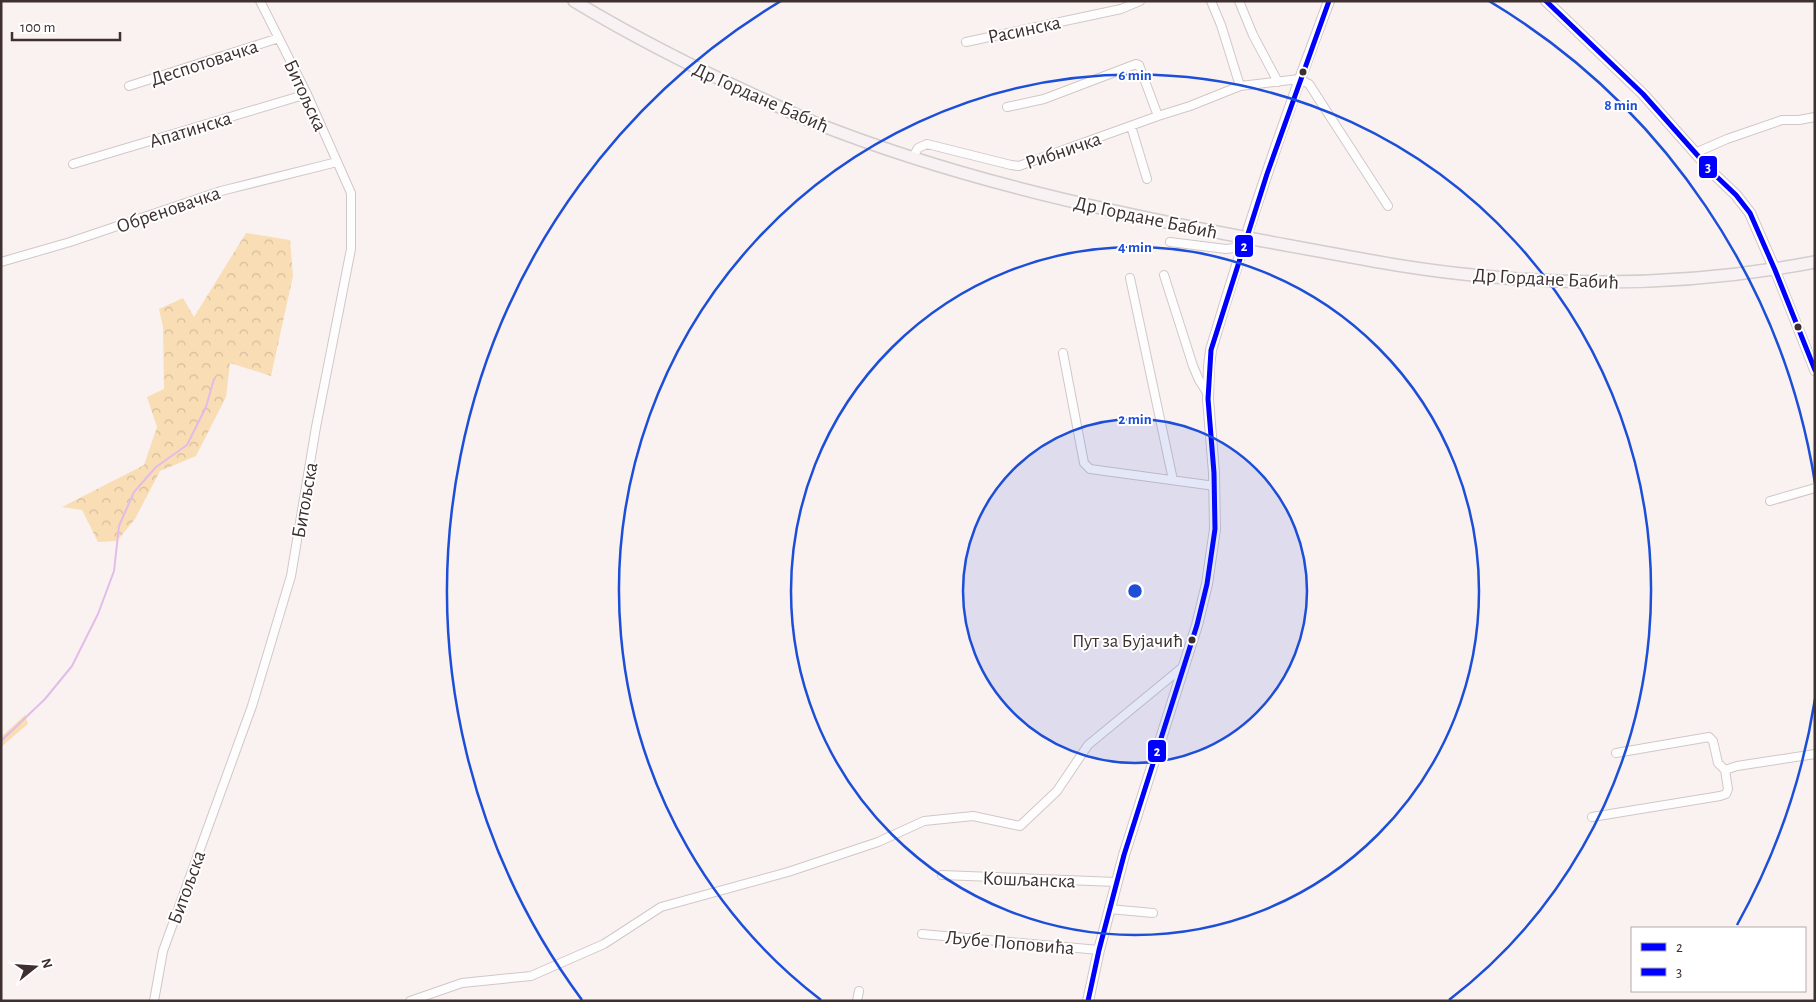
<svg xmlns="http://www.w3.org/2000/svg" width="1816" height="1002" font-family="'Alegreya Sans',sans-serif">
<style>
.green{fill:#f8ddb5}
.forest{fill:url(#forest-crowns)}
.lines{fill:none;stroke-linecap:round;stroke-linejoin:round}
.stream{stroke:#e2bce9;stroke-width:2}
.minor-casing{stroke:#d2c7c7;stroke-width:10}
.tertiary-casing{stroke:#d2c7c7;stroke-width:11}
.secondary-casing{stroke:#d2c7c7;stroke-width:12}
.primary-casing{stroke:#d3cdcd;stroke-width:14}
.minor{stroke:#fefdfd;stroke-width:8}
.tertiary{stroke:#fefdfd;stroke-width:9}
.secondary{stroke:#fefdfd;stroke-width:10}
.primary{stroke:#f8f2f4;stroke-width:11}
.primary-bridge-casing{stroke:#d3cdcd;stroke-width:14;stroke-linecap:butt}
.primary-bridge{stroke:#f8f2f4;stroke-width:11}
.bus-1-casing{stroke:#fff;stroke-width:9}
.bus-2-casing{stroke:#fff;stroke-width:9}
.bus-1{stroke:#00f;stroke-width:5}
.bus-2{stroke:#00f;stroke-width:5}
.ring{fill:none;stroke:#1d4ed8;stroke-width:2.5}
.bus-dot{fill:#3f3030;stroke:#fff;stroke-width:2}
.labels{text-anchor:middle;stroke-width:4;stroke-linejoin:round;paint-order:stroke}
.bus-label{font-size:19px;fill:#3f3030;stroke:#fff;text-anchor:end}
.street-label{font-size:20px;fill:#3f3030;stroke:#fff}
.centre{fill:#1d4ed8;stroke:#fff;stroke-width:2.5}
.ring-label{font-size:15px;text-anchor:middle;font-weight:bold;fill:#1d4ed8;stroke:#fff;stroke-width:4;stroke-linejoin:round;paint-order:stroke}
.line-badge{stroke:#fff;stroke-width:2}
.badge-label{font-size:14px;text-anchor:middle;font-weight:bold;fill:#fff}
</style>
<defs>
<pattern id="forest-crowns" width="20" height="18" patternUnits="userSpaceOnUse" patternTransform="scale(1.25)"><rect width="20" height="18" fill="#f8ddb5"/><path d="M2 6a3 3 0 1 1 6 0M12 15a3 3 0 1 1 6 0" fill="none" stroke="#d6be9c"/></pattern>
</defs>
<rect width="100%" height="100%" fill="#faf2f1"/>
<!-- green -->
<path class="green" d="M25,715L28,724L1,747V737Z"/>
<!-- forest -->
<path class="forest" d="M246,233L290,240L293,276L271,376L230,363L226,397L196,456L160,471L135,519L117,541L98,542L82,510L62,507L144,465L157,427L147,397L164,389L163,327L159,309L183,298L194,317Z"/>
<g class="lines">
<!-- stream -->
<path class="stream" d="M1,741L45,699L72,666L98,614L114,571L119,526L134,492L156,467L187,445L206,407L214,379"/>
<!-- minor casing -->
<g class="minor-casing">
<path id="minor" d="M1211,1L1221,25L1240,86
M1239,1L1253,35L1278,82
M966,42L1121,9L1140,1
M129,86L279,38
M1007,107L1044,99L1136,64L1139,65L1158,116
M1131,126L1147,179
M1695,153L1727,139L1782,120H1799L1815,117
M913,157L918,148L927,144L1011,165L1019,166L1158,116L1190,106L1240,86L1299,79L1309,84L1388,206
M73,164L307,94
M1170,242L1226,249L1243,247
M1,262L70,242L221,191L337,162
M1164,275L1193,366L1199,380L1208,394
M1130,278L1173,480
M1063,353L1084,463L1090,469L1215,486
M1770,501L1815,488
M1616,753L1709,737L1713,741L1718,763L1725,770
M1592,817L1720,796L1726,794L1728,789L1725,770L1737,766L1815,754
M942,875L1116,882
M1109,909L1153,913
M922,934L1099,950
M154,1001L163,951L252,706L291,576L316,427L351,249V193L307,94L260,1
M410,1001L462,983L531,976L604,944L661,907L788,872L878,842L924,821L973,816L1020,826L1057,791L1088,745L1184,666
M857,1001L859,991"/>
</g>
<!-- tertiary casing -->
<g class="tertiary-casing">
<path id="tertiary" d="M1775,270L1815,371"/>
</g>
<!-- secondary casing -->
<g class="secondary-casing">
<path id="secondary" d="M1546,1L1643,94L1715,175L1736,195L1750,213L1775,270
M1088,1001L1099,950L1124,855L1197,625L1207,584L1215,529L1214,473L1208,399L1209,366L1211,350C1246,232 1285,116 1329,1"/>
</g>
<!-- primary casing -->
<g class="primary-casing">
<path id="primary" d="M574,1C632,36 693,67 754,95C774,104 793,114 813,122C946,175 1086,207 1227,234
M1264,241C1337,254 1410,270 1484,276C1595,287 1705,283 1815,262"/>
</g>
<!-- minor -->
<use href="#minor" class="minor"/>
<!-- tertiary -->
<use href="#tertiary" class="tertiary"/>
<!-- secondary -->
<use href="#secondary" class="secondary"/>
<!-- primary -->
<use href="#primary" class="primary"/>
<!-- primary-bridge casing -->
<g class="primary-bridge-casing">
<path id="primary-bridge" d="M1227,234L1264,241"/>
</g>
<!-- primary-bridge -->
<use href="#primary-bridge" class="primary-bridge"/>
<!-- bus-1 casing -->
<g class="bus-1-casing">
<path id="bus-1" d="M1088,1001L1099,950L1124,855L1197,625L1207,584L1215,529L1214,473L1208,399L1211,350L1267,174L1329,1"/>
</g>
<!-- bus-2 casing -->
<g class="bus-2-casing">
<path id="bus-2" d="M1546,1L1643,94L1715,175L1736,195L1750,213L1775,270L1815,370"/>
</g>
<!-- bus-1 -->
<use href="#bus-1" class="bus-1"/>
<!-- bus-2 -->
<use href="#bus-2" class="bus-2"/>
</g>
<!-- distance rings -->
<circle cx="1135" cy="591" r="172" fill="#1d4ed8" fill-opacity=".12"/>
<g class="ring">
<circle cx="1135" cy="591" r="172"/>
<circle cx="1135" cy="591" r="344"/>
<path d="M821 1000A516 516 0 1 1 1449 1000"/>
<path d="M1815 699A688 688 0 0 1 1737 925M582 1000A688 688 0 0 1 781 1M1489 1A688 688 0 0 1 1815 483"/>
</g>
<!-- markers -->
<g class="bus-dot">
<circle cx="1303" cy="72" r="4.5"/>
<circle cx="1798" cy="327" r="4.5"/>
<circle cx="1192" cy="640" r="4.5"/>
</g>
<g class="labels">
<!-- bus labels -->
<g class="bus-label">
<text x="1183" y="647">Пут за Бујачић</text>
</g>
<!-- street labels -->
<g class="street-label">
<text transform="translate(1024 29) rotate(-12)" y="7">Расинска</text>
<text transform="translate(204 62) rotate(-18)" y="7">Деспотовачка</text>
<text transform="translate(306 95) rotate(65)" y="7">Битољска</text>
<text transform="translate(761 97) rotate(24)" y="7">Др Гордане Бабић</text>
<text transform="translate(190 129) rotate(-17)" y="7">Апатинска</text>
<text transform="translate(1063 150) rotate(-19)" y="7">Рибничка</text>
<text transform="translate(168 209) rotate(-19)" y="7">Обреновачка</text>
<text transform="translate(1146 217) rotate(12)" y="7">Др Гордане Бабић</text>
<text transform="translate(1546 278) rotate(3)" y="7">Др Гордане Бабић</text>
<text transform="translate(304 500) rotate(-80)" y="7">Битољска</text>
<text transform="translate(1029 879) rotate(2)" y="7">Кошљанска</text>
<text transform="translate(186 887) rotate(-70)" y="7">Битољска</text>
<text transform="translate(1010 942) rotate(5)" y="7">Љубе Поповића</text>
</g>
</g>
<circle cx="1135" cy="591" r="8" class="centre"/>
<g class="ring-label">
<text x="1135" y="80">6 min</text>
<text x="1621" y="110">8 min</text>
<text x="1135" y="252">4 min</text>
<text x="1135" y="424">2 min</text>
</g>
<g class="line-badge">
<rect x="1698" y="155" width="20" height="24" rx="5" fill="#00f"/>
<rect x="1234" y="234" width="20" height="24" rx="5" fill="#00f"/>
<rect x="1147" y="739" width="20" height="24" rx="5" fill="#00f"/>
</g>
<g class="badge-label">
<text x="1708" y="172">3</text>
<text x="1244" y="251">2</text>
<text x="1157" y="756">2</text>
</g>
<!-- border -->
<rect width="1816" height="1002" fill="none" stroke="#3f3030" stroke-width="5"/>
<!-- legend -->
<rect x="1631" y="927" width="175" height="65" fill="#ffffff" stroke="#b2acac"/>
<rect x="1641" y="943" width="25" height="8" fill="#0000ff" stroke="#b2acac"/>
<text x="1676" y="952" font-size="15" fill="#3f3030">2</text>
<rect x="1641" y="968" width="25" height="8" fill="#0000ff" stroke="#b2acac"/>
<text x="1676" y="977" font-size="15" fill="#3f3030">3</text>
<!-- north arrow -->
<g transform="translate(35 967) rotate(73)" stroke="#ffffff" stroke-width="4" paint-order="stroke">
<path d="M0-4L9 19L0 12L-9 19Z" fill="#3f3030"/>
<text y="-8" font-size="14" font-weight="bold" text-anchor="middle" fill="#3f3030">N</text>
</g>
<!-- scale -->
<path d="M12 32v8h108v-8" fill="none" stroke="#3f3030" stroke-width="2.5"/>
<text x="20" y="32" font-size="15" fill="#3f3030" stroke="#ffffff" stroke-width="4" paint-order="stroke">100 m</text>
</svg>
